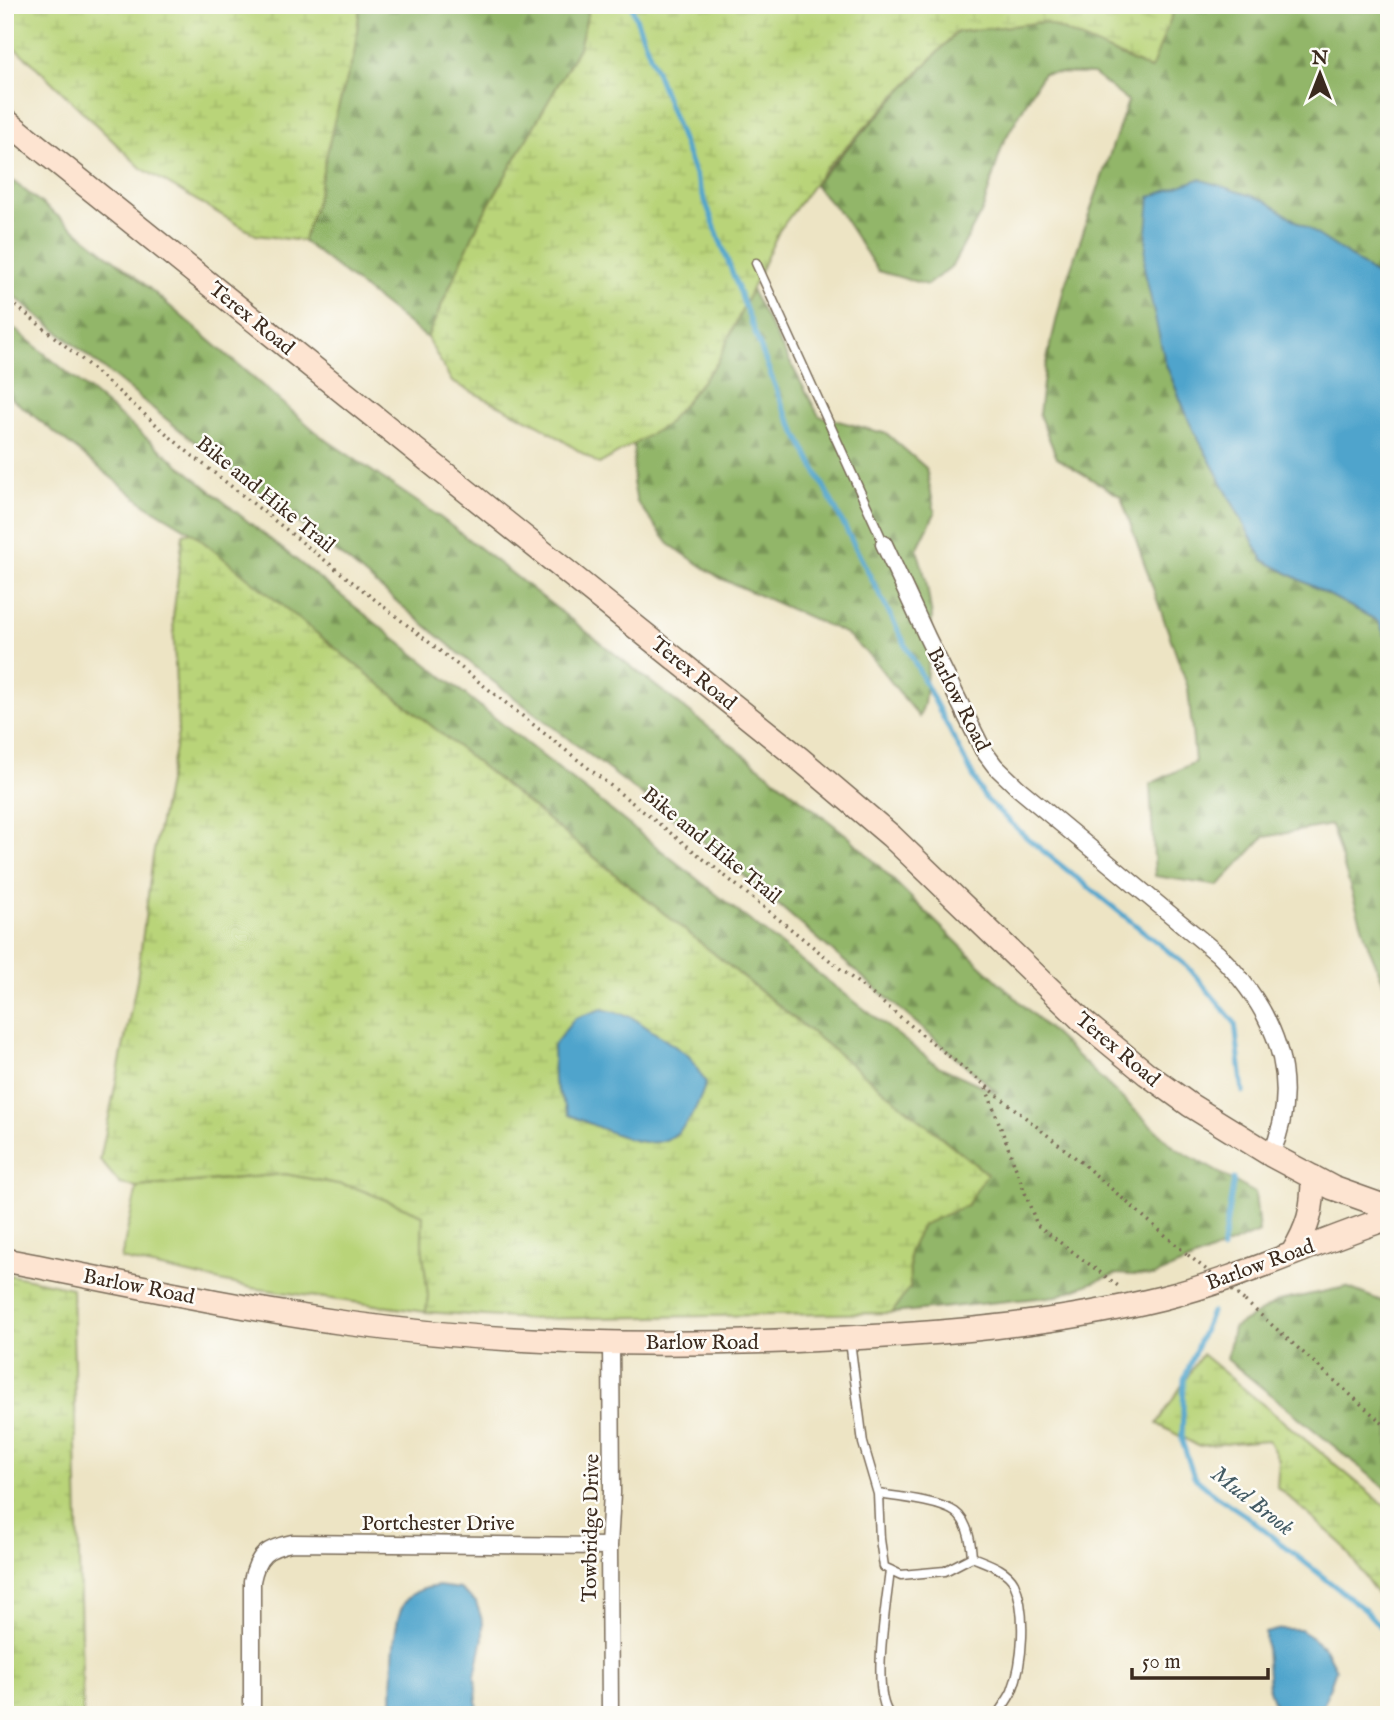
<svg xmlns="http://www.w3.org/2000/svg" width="1394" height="1720" font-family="'IM FELL English',serif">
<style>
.grass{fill:#b9d479;stroke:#7a7f4c;stroke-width:2}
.forest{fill:url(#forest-firs);stroke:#667044;stroke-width:2}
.wetland{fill:url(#wetland-marsh);stroke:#7a7f4c;stroke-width:2}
.water{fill:#50a4cc;stroke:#466775;stroke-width:2}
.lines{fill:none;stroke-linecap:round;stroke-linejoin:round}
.stream{stroke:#50a4cc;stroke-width:5}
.lane-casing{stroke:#796b58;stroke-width:11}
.street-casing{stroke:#796b58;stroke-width:19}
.secondary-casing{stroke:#796b58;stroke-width:26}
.path{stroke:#796b58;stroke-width:3.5;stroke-dasharray:2 5;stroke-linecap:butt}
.lane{stroke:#fff;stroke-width:8}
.street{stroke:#fff;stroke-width:16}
.secondary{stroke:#fde4d1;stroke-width:23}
.path-bridge{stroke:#796b58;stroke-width:3.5;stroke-dasharray:2 5;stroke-linecap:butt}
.labels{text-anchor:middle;stroke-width:5;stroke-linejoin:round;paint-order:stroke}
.street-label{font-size:21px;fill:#3b2a1e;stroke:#fdfcf7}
.water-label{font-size:23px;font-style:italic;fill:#435b64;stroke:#fdfcf7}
</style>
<defs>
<pattern id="forest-firs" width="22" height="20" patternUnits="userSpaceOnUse" patternTransform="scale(1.75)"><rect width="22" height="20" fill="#92b669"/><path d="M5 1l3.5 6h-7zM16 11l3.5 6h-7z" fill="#789456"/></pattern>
<pattern id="wetland-marsh" width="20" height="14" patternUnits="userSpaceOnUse" patternTransform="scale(1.75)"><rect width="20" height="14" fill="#b9d479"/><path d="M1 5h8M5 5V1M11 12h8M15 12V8" fill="none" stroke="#a0b668"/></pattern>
</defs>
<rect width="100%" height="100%" fill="#fdfcf7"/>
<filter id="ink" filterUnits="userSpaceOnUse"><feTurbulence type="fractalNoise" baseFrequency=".0143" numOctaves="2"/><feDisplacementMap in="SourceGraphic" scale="14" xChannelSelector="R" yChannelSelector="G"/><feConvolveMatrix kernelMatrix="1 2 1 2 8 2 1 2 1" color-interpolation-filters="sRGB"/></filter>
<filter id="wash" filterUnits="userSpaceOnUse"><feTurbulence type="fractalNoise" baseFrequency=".00686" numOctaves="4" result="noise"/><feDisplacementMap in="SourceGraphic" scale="28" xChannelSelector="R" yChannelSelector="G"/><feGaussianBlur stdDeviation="1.57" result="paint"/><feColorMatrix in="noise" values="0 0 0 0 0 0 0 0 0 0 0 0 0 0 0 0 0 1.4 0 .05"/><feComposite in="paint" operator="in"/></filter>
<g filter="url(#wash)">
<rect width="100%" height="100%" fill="#ede4c4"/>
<!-- grass -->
<path class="grass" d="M285,1174L354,1187L423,1215L422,1244L428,1296L426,1312L252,1288L121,1259L137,1187Z"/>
<!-- forest -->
<path class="forest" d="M360,5H590L579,48L479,222L427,338L303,241L316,203L334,121L354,55Z
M1176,5H1389V285L1344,252L1165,362L1190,423L1263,560L1378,621L1389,643V995L1369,948L1331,825L1264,837L1218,886L1155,876L1150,784L1195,762L1188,688L1121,497L1057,458L1039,414L1045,368L1064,288L1128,101L1093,74L1043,73L1003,143L983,209L952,266L927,285L878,271L841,214L814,184L957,32L1044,22L1150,69Z
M5,175L136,277L322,437L441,518L849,837L974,959L1175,1148L1255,1193L1259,1232L1154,1276L1115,1274L1057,1296L892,1313L910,1287L909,1252L919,1224L986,1173L191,532L146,505L5,393V321L241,516L741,914L938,1066L998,1093L713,849L490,679L348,561L186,435L5,289Z
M751,290L819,416L887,434L926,468L935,513L917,549L926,580L932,617L924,704L919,717L872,658L845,633L720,578L669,544L637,502L633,483L634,443L666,425L717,363Z
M1346,1287L1389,1304V1491L1227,1359L1233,1328L1279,1301Z"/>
<!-- wetland -->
<path class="wetland" d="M5,5H360L354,55L334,121L316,203L303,241L256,235L141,168L28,59L5,41Z
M590,5H1176L1151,69L1044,22L957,32L825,169L779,231L717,363L666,425L599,464L539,425L452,382L427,338L479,222L579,48Z
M191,532L987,1174L967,1205L922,1225L909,1252L910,1287L892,1313L529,1319L426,1312L428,1296L422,1244L423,1215L354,1187L285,1174L137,1187L120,1184L100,1160L137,980L153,856L178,733L173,618L183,534Z
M5,1274L72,1288L83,1715H5Z
M1202,1354L1389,1509V1618L1377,1594L1340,1542L1277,1487L1279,1460L1268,1440L1198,1446L1157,1424Z"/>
<!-- water -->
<path class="water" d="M1199,179L1264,200L1344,252L1389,285V643L1378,621L1263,560L1190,423L1165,362L1144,268L1150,197Z
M602,1009L630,1016L689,1056L706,1083C675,1172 637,1142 569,1115L554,1082L553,1046L575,1018Z
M438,1586L460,1589L476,1602L483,1623V1638L475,1676L478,1715H392C393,1687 390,1623 405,1602C413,1590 425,1588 438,1586Z
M1281,1629H1301L1325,1649L1336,1669L1320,1715H1278L1269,1690L1265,1633Z"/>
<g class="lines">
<!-- stream -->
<path class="stream" d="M631,5L783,407L984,797L1027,838L1188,967L1235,1023L1243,1092
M1222,1250L1234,1179
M1211,1312L1184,1379L1182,1441L1194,1477L1215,1495L1245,1515L1365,1610L1389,1636"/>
</g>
</g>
<g filter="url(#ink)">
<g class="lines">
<!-- lane casing -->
<g class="lane-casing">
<path id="lane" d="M756,263L884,544
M850,1341L863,1443L878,1494L880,1539L884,1567L901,1575L945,1571L972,1557C971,1542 968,1521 955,1512C939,1501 898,1497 878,1494
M972,1557C986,1563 1007,1569 1014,1583C1027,1611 1023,1663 1012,1691C1008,1700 1002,1707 997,1715
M890,1570C887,1601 870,1693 890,1715"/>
</g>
<!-- street casing -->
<g class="street-casing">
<path id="street" d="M884,544L928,639L983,750L995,766L1018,788L1218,954C1274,1010 1304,1078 1271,1155
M252,1715V1581C257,1555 267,1548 292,1543L609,1546
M610,1715L609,1546L612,1493L611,1342"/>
</g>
<!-- secondary casing -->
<g class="secondary-casing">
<path id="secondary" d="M5,120L800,759L891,836L1085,1023L1147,1074L1190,1105L1271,1155L1333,1188L1389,1208
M1292,1254C1309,1226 1313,1210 1313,1177
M5,1260C118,1282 232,1307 346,1323C504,1345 667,1347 826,1339C939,1334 1052,1325 1162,1298C1240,1279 1313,1243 1389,1218"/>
</g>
<!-- path -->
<path class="path" d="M5,297L78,356L184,449L720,872L1077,1159L1188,1255
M986,1088L1037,1225L1121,1288
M1245,1301L1389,1429"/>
<!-- lane -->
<use href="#lane" class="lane"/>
<!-- street -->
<use href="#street" class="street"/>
<!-- secondary -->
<use href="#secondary" class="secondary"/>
<!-- path-bridge -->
<path class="path-bridge" d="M1188,1255L1245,1301"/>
</g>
</g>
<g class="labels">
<!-- street labels -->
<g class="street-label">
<text transform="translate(252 318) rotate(39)" y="7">Terex Road</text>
<text transform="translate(266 494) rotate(39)" y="7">Bike and Hike Trail</text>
<text transform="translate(694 673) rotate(39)" y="7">Terex Road</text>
<text transform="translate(959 699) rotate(63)" y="7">Barlow Road</text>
<text transform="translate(712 845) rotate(39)" y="7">Bike and Hike Trail</text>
<text transform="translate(1118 1049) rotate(40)" y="7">Terex Road</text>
<text transform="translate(1260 1264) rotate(-20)" y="7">Barlow Road</text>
<text transform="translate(139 1286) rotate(11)" y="7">Barlow Road</text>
<text x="702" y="1349">Barlow Road</text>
<text x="438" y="1530">Portchester Drive</text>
<text transform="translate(590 1528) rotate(-89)" y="7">Towbridge Drive</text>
</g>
<!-- water labels -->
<g class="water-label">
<text transform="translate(1253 1500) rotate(38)" y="8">Mud Brook</text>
</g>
</g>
<!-- margin -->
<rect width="1394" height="1720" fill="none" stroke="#fdfcf7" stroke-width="28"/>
<!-- north arrow -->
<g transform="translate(1320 74)" stroke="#fdfcf7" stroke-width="5" paint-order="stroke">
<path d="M0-5L12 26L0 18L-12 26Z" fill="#3b2a1e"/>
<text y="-10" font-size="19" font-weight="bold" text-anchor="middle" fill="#3b2a1e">N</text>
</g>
<!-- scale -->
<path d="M1132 1668v10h136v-10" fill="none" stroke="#3b2a1e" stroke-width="3.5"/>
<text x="1142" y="1668" font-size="21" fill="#3b2a1e" stroke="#fdfcf7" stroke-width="5" paint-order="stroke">50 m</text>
</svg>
